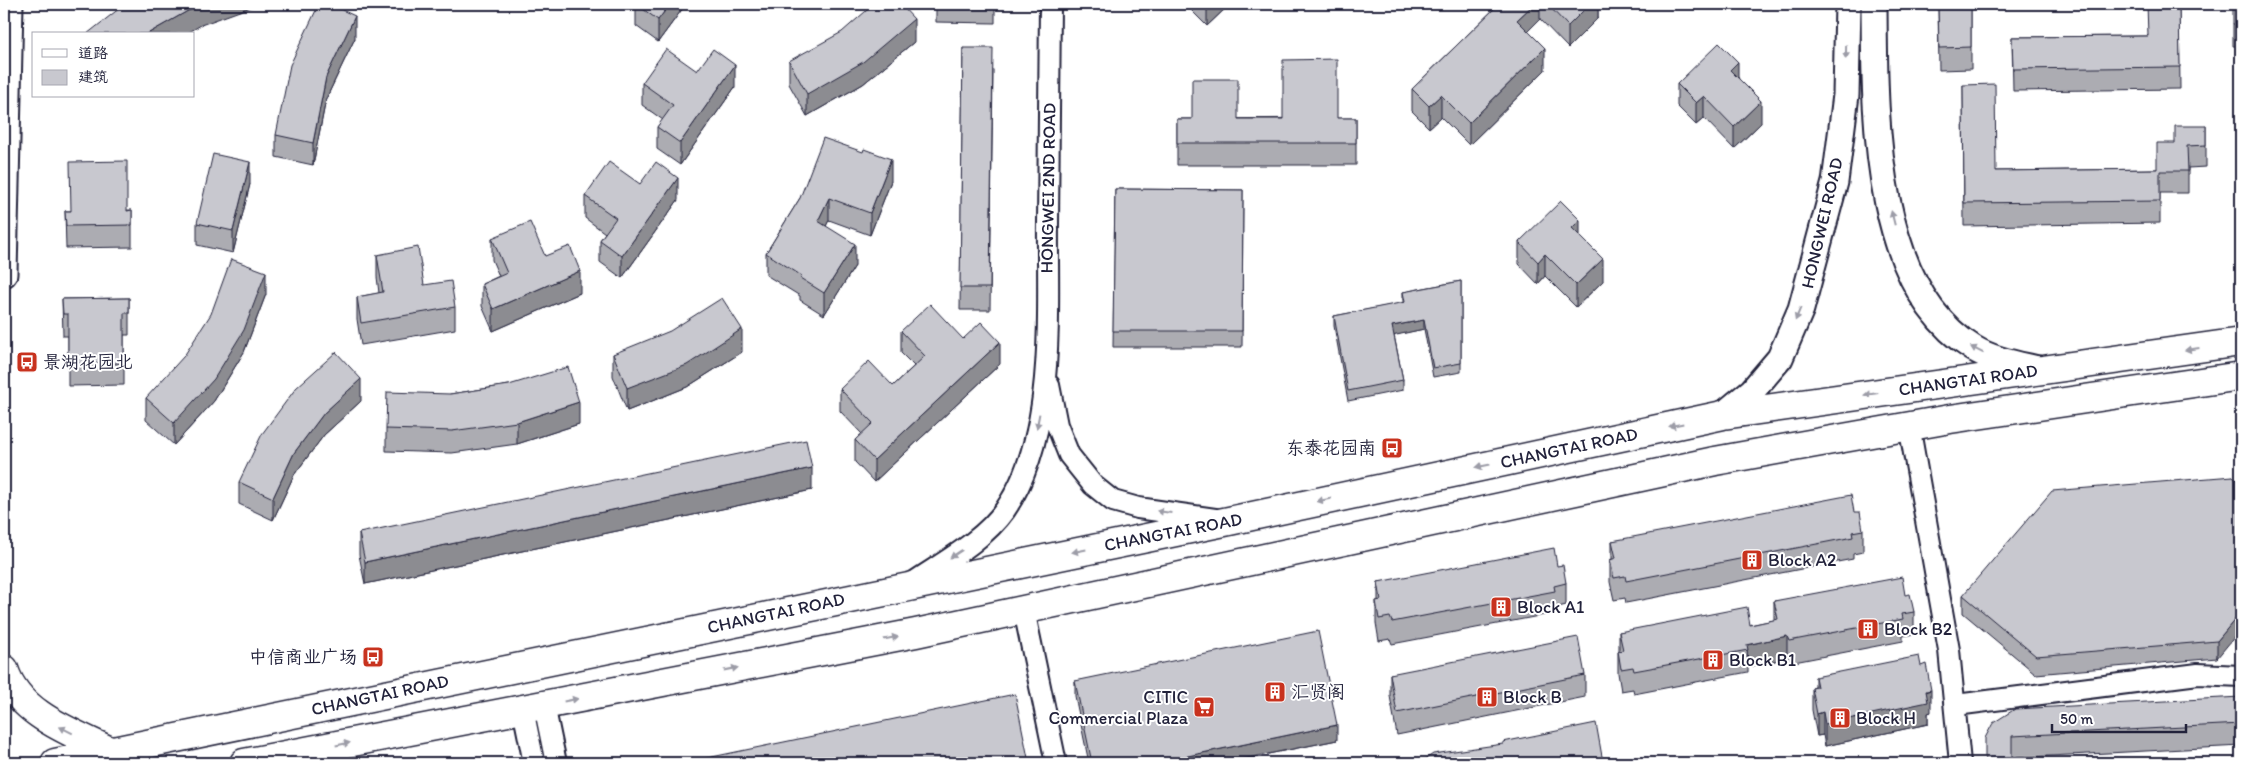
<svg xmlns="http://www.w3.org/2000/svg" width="2245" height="767" font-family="Itim,'LXGW WenKai TC',sans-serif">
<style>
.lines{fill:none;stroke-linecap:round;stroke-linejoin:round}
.minor-casing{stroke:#22223b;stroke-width:24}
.tertiary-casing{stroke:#22223b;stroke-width:29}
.trunk-casing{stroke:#22223b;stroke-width:31}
.minor{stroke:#fff;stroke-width:20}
.tertiary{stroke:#fff;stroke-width:25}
.trunk{stroke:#fff;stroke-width:28}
.wall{fill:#acacb2;stroke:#22223b}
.shaded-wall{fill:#8c8c91;stroke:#22223b}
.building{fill:#c8c8cf;stroke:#22223b}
.oneway{fill:#9c9ca7}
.labels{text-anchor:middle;stroke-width:4;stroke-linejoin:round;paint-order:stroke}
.street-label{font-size:18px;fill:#22223b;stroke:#fff}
.poi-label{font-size:18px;fill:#22223b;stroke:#fff;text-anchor:start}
</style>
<rect width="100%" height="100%" fill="#fff"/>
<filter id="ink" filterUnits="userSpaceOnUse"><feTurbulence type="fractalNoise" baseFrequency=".02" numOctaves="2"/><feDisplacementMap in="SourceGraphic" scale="10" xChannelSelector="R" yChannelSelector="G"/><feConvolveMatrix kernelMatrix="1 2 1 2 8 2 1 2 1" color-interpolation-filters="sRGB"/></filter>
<g filter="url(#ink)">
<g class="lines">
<!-- minor casing -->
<g class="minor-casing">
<path id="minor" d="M1049,385L1057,425L1069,455L1093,485L1113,501L1138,508L1215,519
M1909,425L1949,650L1960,763
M914,582C945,561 983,541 1005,510C1057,434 1047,311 1048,223C1049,150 1049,77 1050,4
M1024,610L1056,763
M544,705L556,763
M1956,705L2198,674L2241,676
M523,709L534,763"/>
</g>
<!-- tertiary casing -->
<g class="tertiary-casing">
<path id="tertiary" d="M1874,4C1875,109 1871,285 1973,348C1992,360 2016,364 2038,369
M4,274L10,4
M1723,415L1752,391L1780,358L1801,309L1835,182L1846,95L1848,4"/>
</g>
<!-- trunk casing -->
<g class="trunk-casing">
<path id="trunk" d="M4,669C18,714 71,732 110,751
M55,763L1229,521L1723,415L2241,342
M244,763L916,633L1715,461L1950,419L2241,376"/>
</g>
<!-- minor -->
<use href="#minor" class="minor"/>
<!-- tertiary -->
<use href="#tertiary" class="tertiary"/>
<!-- trunk -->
<use href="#trunk" class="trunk"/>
</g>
<!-- wall -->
<path class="wall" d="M368,4H382L375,11Z
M636,4H686L658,42L636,26Z
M936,4H995V23L936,22Z
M1185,4H1230L1207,26Z
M1499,4H1598V18L1568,48L1540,19L1528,31L1545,70L1469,145L1441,117L1429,128L1412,111V89Z
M1938,4H1971V69L1939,70Z
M2179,4L2180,89L2013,91L2012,37L2147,36Z
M2241,4V46H2233V24Z
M355,38L326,99L313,165L276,157V135Z
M914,42L863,84L807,116L789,84V61Z
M963,48L993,70L990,310H960Z
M697,71L735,87L680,165L657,149V127L663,120L642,105V83Z
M1738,77L1761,123L1734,149L1704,118L1696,125L1677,106V84Z
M1963,85L1996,171L2157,169L2175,143L2206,126V167L2188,168V193H2160V223L1964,226Z
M1356,118V165H1177V119Z
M891,181L870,235L829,220L826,226L855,266L824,315L800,300V296L766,275V253L800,198Z
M250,184L233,253L197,245V223Z
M640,184L678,200L622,278L600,262V240L605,233L585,218V196Z
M1115,189L1243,190L1242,347H1113Z
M132,210V247L66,248L65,211Z
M1580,236L1603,281L1576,307L1545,276L1538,284L1519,264V242Z
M492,238L545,256L580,293L493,331L482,306V284L499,276L492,260Z
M377,255L455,307V329L361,345L357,319V297L379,293L377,277Z
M1461,281V372L1433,377L1424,329L1394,335L1403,380V390L1348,401L1334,326V316L1403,303V292Z
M266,294L244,352L214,401L174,445L146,420V398Z
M129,298V335H124V385L68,386V336H63L62,299Z
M901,331L963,339L1000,364L874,482L855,462V440L862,434L840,411V389L893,386L914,366L901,353Z
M742,352L687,387L627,411L613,376V354Z
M509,385L579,424L517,444L452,453L386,451V429L450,394Z
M361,401L324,435L294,475L273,520L239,504V482Z
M2233,476L2217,658L2036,674L1963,613V595Z
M812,490L365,584L359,555V533Z
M1854,512L1863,530V552L1853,554V559L1626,603L1625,598L1614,600L1610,582V560L1612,559V541Z
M1557,566L1566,583V605L1555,608V613L1392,644L1390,639L1379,641L1376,623V601H1378V582Z
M1905,595L1914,612V634L1903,636V641L1789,663L1787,658L1748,667V672L1634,694L1633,689L1621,691L1618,673V651L1619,650V632L1750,625L1774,620V601Z
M1390,674L1585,675V697L1397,735L1390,696Z
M1815,677L1931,712L1928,713V724L1825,746L1823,735L1817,736L1812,710V688L1815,687Z
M1075,681L1337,740L1224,763H1089L1075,696Z
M2241,697V746L2012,758L1985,738Z"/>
<!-- shaded-wall -->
<path class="shaded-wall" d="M200,4H259L201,25L186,34H147Z
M375,4H382L375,11Z
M670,4H686L658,42V20Z
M1207,4H1230L1207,26Z
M1534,4H1540V19L1517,42V20Z
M1590,4H1598V18L1568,48V26Z
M355,16V38L326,99L313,165V143L326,77Z
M914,19V42L863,84L807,116V94Z
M1545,48V70L1469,145V123Z
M1738,62V84L1730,70Z
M735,65V87L680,165V143Z
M1441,95V117L1429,128V106Z
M1704,96V118L1696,125V103Z
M1761,101V123L1734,149V127Z
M891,159V181L870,235V213Z
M250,162V184L233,253V231Z
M678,178V200L622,278V256Z
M829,198V220L818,243V221Z
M1580,220V243L1572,228Z
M855,244V266L824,315V293Z
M1545,254V276L1538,284V262Z
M1603,259V281L1576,307V285Z
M580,271V293L493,331V309Z
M266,272V294L244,352L214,401L174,445V423Z
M1424,320V329L1392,336V326Z
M742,329V352L687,387L627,411V388Z
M1000,342V364L874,482V460Z
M361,379V401L324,435L294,475L273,520V498L294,453L324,413Z
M579,402V424L517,444V422Z
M812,468V490L365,584V562Z
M2241,612V629L2217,658V641Z
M1787,636V658L1748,667L1747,645Z
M1931,690V712L1928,713V724L1825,746V724Z
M1823,712V735L1817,736V714Z
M1337,725V740L1224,763H1154Z"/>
<!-- building -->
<path class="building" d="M125,4H200L147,34H87Z
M319,4H329L355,16L326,77L313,143L276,135L290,65Z
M636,4H670L658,20Z
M874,4H900L914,19L863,62L807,94L789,61L842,32Z
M1499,4H1534L1517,20L1545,48L1469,123L1441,95L1429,106L1412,89Z
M1547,4H1590L1568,26Z
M1938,4H1971V47L1939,48Z
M2147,4H2179L2180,67L2013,69L2012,37L2148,36Z
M2233,4H2241V24H2233Z
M1719,43L1738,62L1730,70L1761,101L1734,127L1704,96L1696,103L1677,84Z
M963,48H993L990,288H960Z
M666,49L697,71L713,49L735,65L680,143L657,127L673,105L642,83Z
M1337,59V118H1356V143H1177V119H1192V79H1238V119H1283V60Z
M1995,84L1996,171L2157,169V143H2175V126H2206V145L2187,146L2188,171H2160V201L1964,203L1963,85Z
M823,138L863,152L864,149L891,159L870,213L829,198L818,221L855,244L824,293L800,278L802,276L766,253L800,198Z
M213,154L250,162L233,231L197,223Z
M127,161V211L132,210V225L66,226L65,211H71L70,162Z
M609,162L640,184L656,162L678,178L622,256L600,240L616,218L585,196Z
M1115,189L1243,190L1242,331H1113Z
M1561,201L1580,220L1572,228L1603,259L1576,285L1545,254L1538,262L1519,242Z
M530,222L545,256L570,246L580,271L493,309L482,284L507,273L492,238Z
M418,247L424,285L451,281L455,307L361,323L357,297L383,292L377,255Z
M231,259L266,272L244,330L214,379L174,423L146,398L184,356L211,314Z
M1461,281V363L1433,368L1424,320L1392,326L1403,380L1348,391L1334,316L1405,302L1403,292Z
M129,298V313H124V363L68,364V314H63L62,299Z
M722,298L742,329L687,365L627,388L613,354L670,331Z
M930,304L963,339L981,322L1000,342L874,460L855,440L873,423L840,389L869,361L893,386L925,356L901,331Z
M336,352L361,379L324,413L294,453L273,498L239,482L262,434L296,388Z
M568,367L579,402L517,422L452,431L386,429L387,392L450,394L509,385Z
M806,440L812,468L365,562L359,533Z
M2233,476L2241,483V612L2217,641L2036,656L1963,595L2052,491Z
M1851,495L1854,512H1860L1863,530L1852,532L1853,537L1626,581L1625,576L1614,578L1610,560L1616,558L1612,541Z
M1554,548L1557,566L1563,565L1566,583L1554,586L1555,591L1392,622L1390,617L1379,619L1376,601L1381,600L1378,582Z
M1902,577L1905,595L1910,594L1914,612L1902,614L1903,619L1789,641L1787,636L1747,645L1748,650L1634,671L1633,667L1621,669L1618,651L1623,650L1619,632L1747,607L1750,625L1778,619L1774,601Z
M1318,631L1337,725L1154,763H1092L1075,681Z
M1578,637L1585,675L1397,713L1390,674Z
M1919,656L1921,666L1926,664L1931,690L1926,691L1928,702L1825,724L1823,712L1817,714L1812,688L1817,687L1815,677Z
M1015,694L1029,763H683Z
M2241,697V724L2012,736V763H1985V738L1993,723L2015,709Z
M1596,723L1603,762L1595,763H1420L1433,754L1503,744V742Z"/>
<!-- one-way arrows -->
<defs><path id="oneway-solid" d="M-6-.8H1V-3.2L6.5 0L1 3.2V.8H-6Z" transform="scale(1.25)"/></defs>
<g class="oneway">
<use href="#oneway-solid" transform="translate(1846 52) rotate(91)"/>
<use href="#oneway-solid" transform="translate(1893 218) rotate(-104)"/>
<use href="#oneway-solid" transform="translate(1798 314) rotate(112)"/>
<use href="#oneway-solid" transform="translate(2192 349) rotate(172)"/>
<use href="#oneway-solid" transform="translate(1977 350) rotate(-153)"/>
<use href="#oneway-solid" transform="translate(1871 394) rotate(172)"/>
<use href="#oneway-solid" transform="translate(1038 421) rotate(101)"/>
<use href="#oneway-solid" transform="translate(1676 425) rotate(168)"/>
<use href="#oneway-solid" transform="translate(1483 466) rotate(168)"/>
<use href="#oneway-solid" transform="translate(1324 500) rotate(168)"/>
<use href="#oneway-solid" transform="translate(1164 512) rotate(-172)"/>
<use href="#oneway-solid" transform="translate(1079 551) rotate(169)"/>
<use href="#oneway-solid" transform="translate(956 554) rotate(146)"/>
<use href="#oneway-solid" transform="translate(891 638) rotate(-11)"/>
<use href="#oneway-solid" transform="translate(731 669) rotate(-11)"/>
<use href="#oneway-solid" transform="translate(571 700) rotate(-11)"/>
<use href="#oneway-solid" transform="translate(66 730) rotate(-154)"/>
<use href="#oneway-solid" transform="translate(343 744) rotate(-11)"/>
</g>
</g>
<!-- icons -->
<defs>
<g id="bus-square" transform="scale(1.125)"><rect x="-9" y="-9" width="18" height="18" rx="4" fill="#c8321e" stroke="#fff"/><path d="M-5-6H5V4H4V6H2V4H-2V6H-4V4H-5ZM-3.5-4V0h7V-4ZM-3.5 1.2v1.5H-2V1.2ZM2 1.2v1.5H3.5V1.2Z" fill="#fff"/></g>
<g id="building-square" transform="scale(1.125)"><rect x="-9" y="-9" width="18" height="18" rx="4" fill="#c8321e" stroke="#fff"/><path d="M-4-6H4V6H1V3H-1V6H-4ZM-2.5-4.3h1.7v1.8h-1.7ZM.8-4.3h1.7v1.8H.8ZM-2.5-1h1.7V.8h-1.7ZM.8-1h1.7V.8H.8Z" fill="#fff"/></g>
<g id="supermarket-square" transform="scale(1.125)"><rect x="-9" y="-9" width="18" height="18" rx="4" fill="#c8321e" stroke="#fff"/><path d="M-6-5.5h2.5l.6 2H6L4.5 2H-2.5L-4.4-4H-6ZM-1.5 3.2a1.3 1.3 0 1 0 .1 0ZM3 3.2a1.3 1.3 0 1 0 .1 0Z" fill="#fff"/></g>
</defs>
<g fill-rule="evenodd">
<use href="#bus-square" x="27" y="362"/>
<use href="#bus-square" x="1392" y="448"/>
<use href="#building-square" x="1752" y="560"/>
<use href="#building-square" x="1501" y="607"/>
<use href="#building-square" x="1868" y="629"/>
<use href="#bus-square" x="373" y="657"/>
<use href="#building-square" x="1713" y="660"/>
<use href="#building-square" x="1275" y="692"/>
<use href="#building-square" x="1487" y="697"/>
<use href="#supermarket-square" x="1204" y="707"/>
<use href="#building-square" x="1840" y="718"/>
</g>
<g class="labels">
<!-- street labels -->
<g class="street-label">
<text transform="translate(1048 188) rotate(-89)" y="6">HONGWEI 2ND ROAD</text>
<text transform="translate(1822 223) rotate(-77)" y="6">HONGWEI ROAD</text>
<text transform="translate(1968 380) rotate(-8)" y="6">CHANGTAI ROAD</text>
<text transform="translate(1569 448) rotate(-12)" y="6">CHANGTAI ROAD</text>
<text transform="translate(1173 532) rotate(-11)" y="6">CHANGTAI ROAD</text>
<text transform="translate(776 613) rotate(-12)" y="6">CHANGTAI ROAD</text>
<text transform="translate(380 695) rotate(-12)" y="6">CHANGTAI ROAD</text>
</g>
<!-- poi labels -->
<g class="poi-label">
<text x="43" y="368">景湖花园北</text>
<text x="1376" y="454" text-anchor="end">东泰花园南</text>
<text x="1768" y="566">Block A2</text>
<text x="1517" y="613">Block A1</text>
<text x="1884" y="635">Block B2</text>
<text x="357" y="663" text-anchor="end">中信商业广场</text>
<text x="1729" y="666">Block B1</text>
<text x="1291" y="698">汇贤阁</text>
<text x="1188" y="703" text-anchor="end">CITIC<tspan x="1188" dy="21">Commercial Plaza</tspan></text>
<text x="1503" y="703">Block B</text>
<text x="1856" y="724">Block H</text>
</g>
</g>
<!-- margin -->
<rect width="2245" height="767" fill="none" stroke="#fff" stroke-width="20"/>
<rect x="10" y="10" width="2225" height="747" fill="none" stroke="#22223b" stroke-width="2" filter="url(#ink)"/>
<!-- legend -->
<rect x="32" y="32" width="162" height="65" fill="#ffffff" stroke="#a7a7b1"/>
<rect x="42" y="49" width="25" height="8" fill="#ffffff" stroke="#a7a7b1"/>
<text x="78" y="58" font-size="15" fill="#22223b">道路</text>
<rect x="42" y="70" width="25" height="15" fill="#c8c8cf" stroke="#a7a7b1"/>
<text x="78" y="82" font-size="15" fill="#22223b">建筑</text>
<!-- scale -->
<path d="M2052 724v8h134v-8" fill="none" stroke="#22223b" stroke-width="2.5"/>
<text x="2060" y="724" font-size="15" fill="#22223b" stroke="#ffffff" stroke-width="4" paint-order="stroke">50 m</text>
</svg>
